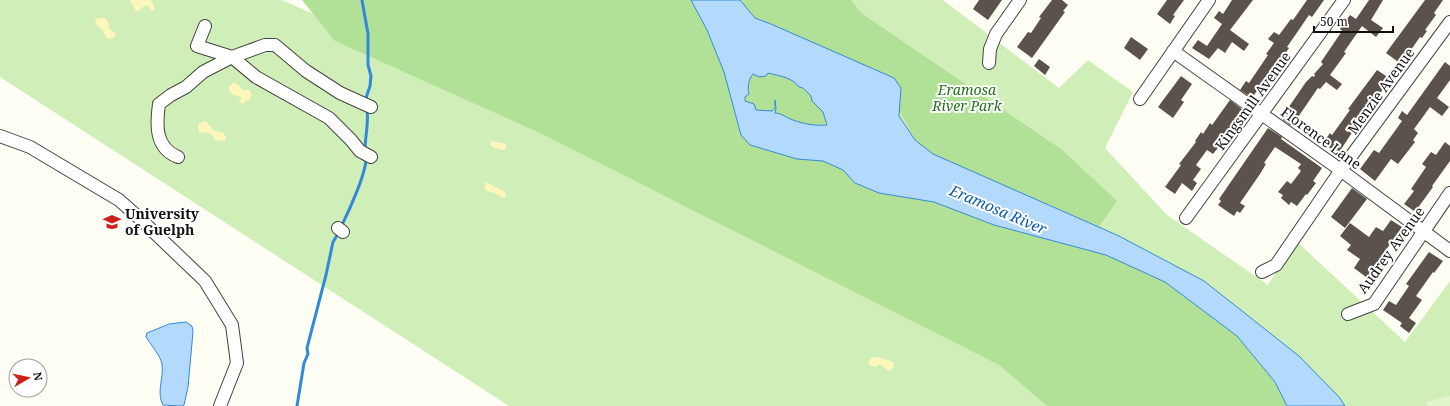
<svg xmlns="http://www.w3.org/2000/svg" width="1450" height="406" font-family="'Noto Serif',serif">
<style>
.green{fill:#d0efb8}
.forest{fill:#b1e196}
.sand{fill:#fff6bc}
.pitch{fill:#e3f5cb}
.water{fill:#b3dafc;stroke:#3289db;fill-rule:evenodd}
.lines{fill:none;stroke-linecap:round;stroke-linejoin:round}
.stream{stroke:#3289db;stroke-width:3}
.building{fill:#5a524b}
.minor-casing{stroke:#434343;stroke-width:14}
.minor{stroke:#fff;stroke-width:12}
.labels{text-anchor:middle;stroke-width:4;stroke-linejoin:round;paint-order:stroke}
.park-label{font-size:14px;font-style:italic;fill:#237018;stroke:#fff}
.street-label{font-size:14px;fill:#101010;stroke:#fff}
.poi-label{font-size:14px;font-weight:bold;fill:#101010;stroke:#fff;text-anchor:start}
.water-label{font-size:15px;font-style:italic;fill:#0b5ab1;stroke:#fff}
</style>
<rect width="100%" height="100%" fill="#fffef4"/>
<!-- green -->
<path class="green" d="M0,0H282L471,83L1117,406H509L0,77Z
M740,0H943L1059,88L1088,60L1133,92L1105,148L1167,215L1268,285L1296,241L1405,342L1450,281V406H1337L1204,281L1119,236L933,154L915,140L899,116Z"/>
<!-- forest -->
<path class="forest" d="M302,0H691L707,30L724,72L741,135L797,159L823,161L844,170L855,183L879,193L934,202L994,225L1106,255L1165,282L1237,336L1275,382L1287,406H1047L999,365L540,133L335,41Z
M740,0H851L861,13L1061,149L1117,201L1099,227L933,154L915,140L899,110L901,88L771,24L755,18Z
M754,73L759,77C761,76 765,73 768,73C778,72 794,79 799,87L802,88L811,96L812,101L823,112L827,125C815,126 804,124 792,120C786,118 782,113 775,113L776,108L774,104L775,108L772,111L756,110L754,104L745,101V97L749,94C747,88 749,78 754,73Z"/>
<!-- sand -->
<path class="sand" d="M131,0H151L155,9L151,11L149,6C143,4 143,8 139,11H136L131,2Z
M99,18H104L108,21L109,29L115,33L116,36L111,39L107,38L102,29L96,24L95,20Z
M233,83L237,84L243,90H249L252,94L250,99L242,104L239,100L241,99V97L234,95L229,91V87Z
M204,121H206L213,130L223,133L226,137L225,141L215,140C212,131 207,133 199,132L198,125Z
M491,141L506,144V149L502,150L492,147L490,144Z
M486,182L503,191L506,194L505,197L502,198L495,193L487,191L485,188V183Z
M872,357C877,357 890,360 894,363L893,368L889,371L880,364L876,367L871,366L868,362Z"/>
<!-- pitch -->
<path class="pitch" d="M1450,396V406H1427L1426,402Z"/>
<!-- water -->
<path class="water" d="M691,0H740L755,18L771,24L894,78L901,88L899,116L915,140L933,154L1119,236L1204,281L1299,356L1339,397L1345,406H1287L1275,382L1237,336L1165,282L1106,255L994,225L934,202L879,193L855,183L843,170L823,161L797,159L750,145L741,135L724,72L707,30ZM753,74L759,77L766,76L768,73C779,76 792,77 799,87L803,88L811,96L812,101L823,112L827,125C815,126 804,124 793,120C786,118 782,113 775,113L776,108L775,100V108L772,111L756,110L754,104L745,101V97L749,94C747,88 749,78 753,74Z
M186,322L192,326L193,332L188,387L184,405L182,406L163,405C156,392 164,378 162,364C160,355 151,345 146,337L147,333L169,324Z"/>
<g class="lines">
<!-- stream -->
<path class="stream" d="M362,0L368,34V65L371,76L370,86L366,98L367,102
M365,150C365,136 369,123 367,110
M341,227C348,213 367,172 366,157
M297,406L304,363L308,354L307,348L326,275L333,242L339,232"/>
</g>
<!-- building -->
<path class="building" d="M979,0H1002L988,20L973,9Z
M1052,0H1062L1068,5L1063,11L1065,12L1032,58L1017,47L1028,32L1031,33L1041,18L1039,17Z
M1167,0H1184L1173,15L1175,16L1170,24L1157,14Z
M1232,0H1253L1230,30L1249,44L1244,51L1232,42L1225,53L1218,48L1209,59L1192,48L1198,40L1207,46L1222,24L1214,18L1219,11L1223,14Z
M1307,0H1324L1312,17L1309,15L1296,34L1287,47L1289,48L1273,71L1274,72L1266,83L1265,82L1262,86L1261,85L1252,98L1240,90L1246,81L1249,83L1268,55L1266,54L1274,43L1268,39L1274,32L1279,35L1291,19L1293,20Z
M1369,0H1383L1371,20L1383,28L1376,37L1362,26L1344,52L1346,53L1330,75L1342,84L1337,90L1326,82L1320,89L1318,88L1298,117L1300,118L1294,126L1290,125L1283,120L1286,115L1284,114L1306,82L1312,76L1314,77L1315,75L1314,74L1323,64L1321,62L1342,31L1340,29L1350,15L1356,19Z
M1425,0H1443L1434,13L1436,15L1425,30L1427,31L1422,38L1420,37L1401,64L1386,53Z
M1131,37L1148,49L1140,60L1124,48Z
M1039,59L1050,67L1045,75L1034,66Z
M1445,62L1450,66V80L1437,98L1449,107L1442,116L1430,107L1414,129L1418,133L1413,140L1415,142L1408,151L1398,164L1391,159L1375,181L1360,169L1374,150L1379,153L1402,121L1398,118L1402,111L1407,115Z
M1377,70L1389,78L1385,83L1387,84L1373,103L1371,102L1353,127L1355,128L1338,154L1323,143L1330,133L1332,135L1350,110L1348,109Z
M1181,76L1192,84L1181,100L1184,102L1173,118L1158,107Z
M1230,100L1243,110L1227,132L1229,134L1213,154L1207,150L1196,165L1201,169L1193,180L1197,183L1192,191L1182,183L1175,194L1165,187L1181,165L1179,164L1196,142L1195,141L1201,132L1203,134L1210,123L1212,125Z
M1268,128L1282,137L1281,139L1322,168L1313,181L1316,183L1307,195L1306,194L1297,206L1291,202L1289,205L1281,198L1283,195L1278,192L1287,181L1291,184L1301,171L1298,168L1301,164L1275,147L1264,163L1266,164L1260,174L1240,203L1245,206L1240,213L1237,211L1234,216L1218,205L1221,201L1219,199Z
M1445,142L1450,146V161L1432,186L1433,187L1417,209L1416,208L1414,211L1404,204L1414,191L1411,189L1426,167L1422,164L1431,152L1436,155Z
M1352,188L1367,199L1345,228L1331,217Z
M1391,220L1402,227L1381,257L1384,259L1382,262L1383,263L1370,280L1354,268L1360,259L1347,250L1351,245L1340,236L1350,223L1369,237L1376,227L1383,231Z
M1429,252L1443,261L1434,273L1433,272L1416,296L1422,300L1409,318L1416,323L1409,333L1400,326L1402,323L1383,310L1389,301L1396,305L1409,286L1406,284Z"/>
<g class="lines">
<!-- minor casing -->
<g class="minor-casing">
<path id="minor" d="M205,26L197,46L232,57L256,77L329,118L351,140L360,151L371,157
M1173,51L1335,166L1450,251
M989,63L990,49L996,34L1020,0
M1140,99L1209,0
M0,136L30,147L119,200L136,215L205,281L232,325L237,363L220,406
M178,157C155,148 156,125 159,104L171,95L186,87L203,72L232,57L265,45H275L306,71L340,93L371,107
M1186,218L1344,0
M338,228L343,232
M1262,272L1276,265L1341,170L1450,22
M1348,314L1374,304L1450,193"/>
</g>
<!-- minor -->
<use href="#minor" class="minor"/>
</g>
<!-- icons -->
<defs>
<g id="university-bare" transform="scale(1.38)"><path d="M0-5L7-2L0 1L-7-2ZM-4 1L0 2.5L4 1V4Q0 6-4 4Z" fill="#d01f19" stroke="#fff" stroke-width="2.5" paint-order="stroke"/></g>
</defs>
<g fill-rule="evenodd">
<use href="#university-bare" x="112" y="222"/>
</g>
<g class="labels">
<!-- park labels -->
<g class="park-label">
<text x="967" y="95">Eramosa<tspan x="967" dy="16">River Park</tspan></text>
</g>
<!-- street labels -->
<g class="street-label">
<text transform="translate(1381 91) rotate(-54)" y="5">Menzie Avenue</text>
<text transform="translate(1253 101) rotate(-54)" y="5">Kingsmill Avenue</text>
<text transform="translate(1321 138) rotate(36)" y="5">Florence Lane</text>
<text transform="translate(1391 250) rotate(-54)" y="5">Audrey Avenue</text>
</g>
<!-- poi labels -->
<g class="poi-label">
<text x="125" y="219">University<tspan x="125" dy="16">of Guelph</tspan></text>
</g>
<!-- water labels -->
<g class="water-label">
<text transform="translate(998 210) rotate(23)" y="5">Eramosa River</text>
</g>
</g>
<!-- north arrow -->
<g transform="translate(28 378) rotate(81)"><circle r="19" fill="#ffffff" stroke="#9f9f9f"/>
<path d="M0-3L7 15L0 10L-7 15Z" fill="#d01f19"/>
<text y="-6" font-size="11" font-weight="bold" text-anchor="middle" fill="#101010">N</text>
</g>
<!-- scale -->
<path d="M1314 26v6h79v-6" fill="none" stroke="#101010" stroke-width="2"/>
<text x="1320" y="26" font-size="12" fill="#101010" stroke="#ffffff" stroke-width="3" paint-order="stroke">50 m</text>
</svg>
